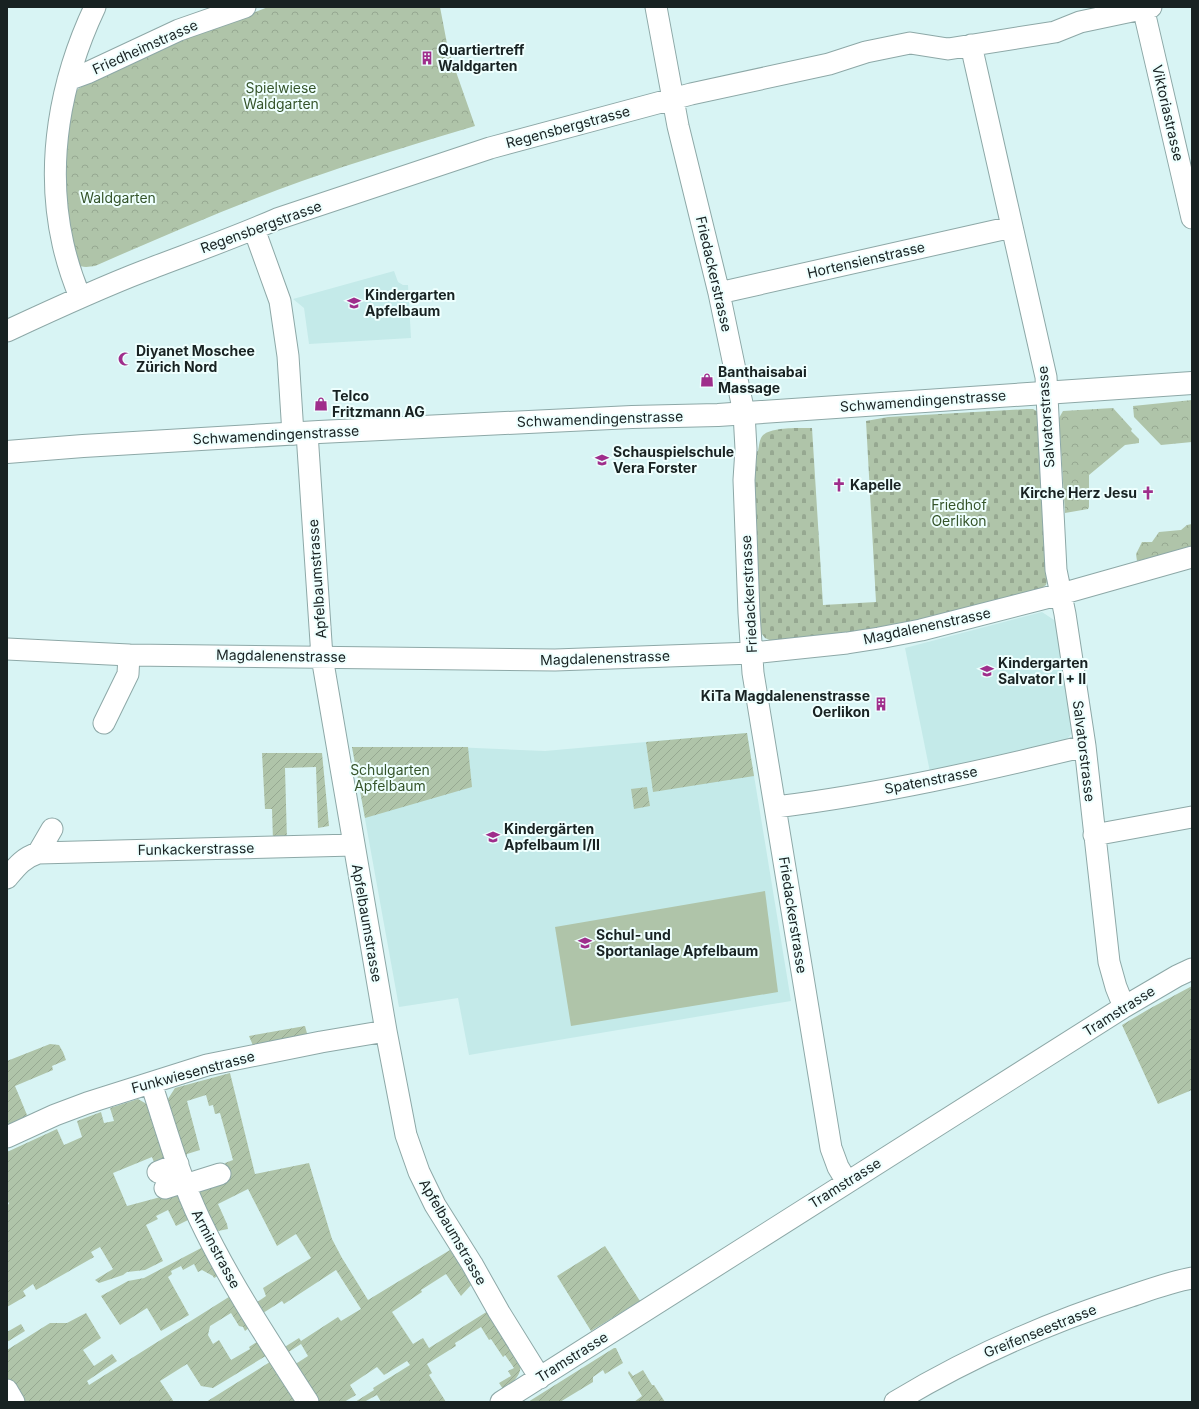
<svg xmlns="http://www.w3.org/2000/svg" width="1199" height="1409" font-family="Inter,sans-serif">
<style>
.built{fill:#c4eae9}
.forest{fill:url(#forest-crowns)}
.cemetery{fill:url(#cemetery-stones)}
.garden{fill:url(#garden-furrows)}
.pitch{fill:#afc4a9}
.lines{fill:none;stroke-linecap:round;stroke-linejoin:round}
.street-casing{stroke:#8da8a7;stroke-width:23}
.secondary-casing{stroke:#8da8a7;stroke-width:24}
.street{stroke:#fff;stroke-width:21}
.secondary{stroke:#fff;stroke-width:22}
.labels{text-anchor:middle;stroke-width:4;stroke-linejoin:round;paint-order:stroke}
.street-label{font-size:14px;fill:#182222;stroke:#eefffe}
.poi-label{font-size:14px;font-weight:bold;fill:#182222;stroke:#eefffe;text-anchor:start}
.park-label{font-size:14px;fill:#35542a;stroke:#eefffe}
</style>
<defs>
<pattern id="forest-crowns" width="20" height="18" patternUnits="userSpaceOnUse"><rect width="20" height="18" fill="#afc4a9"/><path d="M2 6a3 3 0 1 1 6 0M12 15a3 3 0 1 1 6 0" fill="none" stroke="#96a891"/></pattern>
<pattern id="cemetery-stones" width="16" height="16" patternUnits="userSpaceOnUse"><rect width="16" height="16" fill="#afc4a9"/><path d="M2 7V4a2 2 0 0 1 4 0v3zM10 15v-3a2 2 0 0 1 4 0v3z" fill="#96a891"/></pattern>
<pattern id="garden-furrows" width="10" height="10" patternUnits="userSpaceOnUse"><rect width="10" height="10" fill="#afc4a9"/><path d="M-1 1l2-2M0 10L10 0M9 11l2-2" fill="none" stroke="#96a891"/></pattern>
</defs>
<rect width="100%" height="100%" fill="#d8f4f4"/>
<!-- built -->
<path class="built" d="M394,271L398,282L403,285H408L411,338L309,344L304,308L293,299Z
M1042,612L1057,622L1072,725L1071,734L1069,737L1066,740L930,772L905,648Z
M747,733L791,1001L469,1055L458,998L399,1007L352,747H453L545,751Z"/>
<!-- forest -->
<path class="forest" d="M268,7H440L448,49L475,126C417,143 359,161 302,181C232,206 163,236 95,266C88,267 82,268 76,264L63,195L68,101L78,89L86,84L155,51Z
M1192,400V442L1161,445L1134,417L1133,406Z
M1113,408L1132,429L1131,431L1139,439V443L1125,445L1089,475V507L1088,509L1065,513L1059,418L1063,411Z
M1192,524V547L1137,561L1136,554L1142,542H1152L1159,532L1181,530L1187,525Z"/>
<!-- cemetery -->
<path class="cemetery" d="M1027,409H1033L1038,412L1049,575L1046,585L1036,592L923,623L774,642L765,638L759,630L754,452L758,451C759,447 759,442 761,438C766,426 800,428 812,428L823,605L876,602L866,421L888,417Z"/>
<!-- garden -->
<path class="garden" d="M747,733L754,776L653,792L646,742Z
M352,747H468L472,787L365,818Z
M262,753H322L329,826L318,828L316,767L285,768L287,841H273L272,809H265Z
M647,787L650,806L634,809L631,789Z
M1192,986V1090L1158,1104L1122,1025L1149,1009Z
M305,1026L308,1037L254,1048L249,1036Z
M50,1044L59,1045L63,1052L66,1060L52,1066L53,1070L15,1086L27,1115L25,1118L7,1129V1061Z
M230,1073L255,1174L309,1163L332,1239L342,1258L368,1300L450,1250L472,1284L461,1296L446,1274L421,1290L422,1292L392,1312L413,1344L423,1338L429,1348L488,1311L521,1363C521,1377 513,1382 503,1389L499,1383L511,1376L508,1371L514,1368L505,1355L503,1357L491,1339L489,1340L481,1327L455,1343L456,1346L427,1364L432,1373L429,1375L446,1402H381L377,1395L364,1402H355L374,1390L373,1388L410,1365L407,1361L384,1375L377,1367L350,1385L356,1395L344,1402H318L294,1365L308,1356L301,1344L287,1353L283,1348L299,1338L301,1341L338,1317L341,1321L361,1309L336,1270L284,1304L282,1301L263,1313L256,1303L266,1296L263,1288L311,1258L296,1234L277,1246L248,1189L218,1204L227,1224L228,1229L213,1232L197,1191L226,1168L225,1163L233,1160L220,1113L215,1114L213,1105L209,1106L206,1095L187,1101L200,1150L187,1154L186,1167L166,1102L175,1088Z
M138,1099L152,1107L169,1160L155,1165L152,1157L113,1173L127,1206L168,1195L181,1190L190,1215L188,1220L176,1226L168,1210L156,1216L158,1219L146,1225L163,1261L145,1270L127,1272L123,1275L99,1283L95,1280L113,1269L100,1247L91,1252L94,1257L36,1290L33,1284L23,1291L26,1296L7,1307V1205L9,1204L7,1199V1152L57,1129L64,1145L82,1137L77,1121L101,1112L104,1123L114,1121L110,1108Z
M205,1246L220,1275L214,1278L213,1276L202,1270L198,1272L194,1264L183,1270L181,1266L171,1271L172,1274L168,1277L189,1315L161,1331L147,1308L120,1325L101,1296L128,1281L144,1278Z
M605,1246L640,1301L591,1331L557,1276Z
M232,1295L250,1327L245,1331L243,1327L239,1326L231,1313L210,1326L208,1335L213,1344L219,1340L231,1360L250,1349L249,1347L260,1340L269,1354L213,1388L201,1386L187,1364L160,1381L174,1402H22L7,1378V1350L50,1323H67L86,1313L101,1338L83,1350L94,1366L112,1354L117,1361L87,1381L89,1385Z
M21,1324L25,1331L7,1342V1332Z
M614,1348H616L623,1363L605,1374L603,1370L593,1377V1382L560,1402H528Z
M273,1360L296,1402H206Z
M643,1370L652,1385H654L665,1402H634L642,1396L628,1373L629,1371L633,1376Z"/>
<!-- pitch -->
<path class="pitch" d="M765,891L778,992L571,1026L555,927Z"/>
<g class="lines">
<!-- street casing -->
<g class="street-casing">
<path id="street" d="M656,7L678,126L719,293L744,413L746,449L744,480L749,613L753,673L831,1148L838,1167L847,1182
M1143,7L1192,218
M971,45L1046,377L1056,570L1065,614L1085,746L1109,962L1116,987L1124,1007
M68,80L87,73L179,30L245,7
M254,229L280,301L288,356L293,434
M719,293L1012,227
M80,297C73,280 67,262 63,244C45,164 60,81 95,7
M7,331C52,310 97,289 144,271C188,254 234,238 277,219L490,148L691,94L829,64L866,52L910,43L948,49L1055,32L1080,22L1151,7
M307,433L322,657L386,1031L406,1135L419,1172L435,1205L472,1264L499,1312L540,1378
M7,649L129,655L555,660L753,653L847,643L879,638L921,630L1061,594L1192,557
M104,723L128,674L129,655
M776,807C880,794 983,771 1085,746
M1094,835L1192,817
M38,853L52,829
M7,878C17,866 23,858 38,853L354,845
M151,1083C166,1128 179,1176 200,1220C230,1283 270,1343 308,1402
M7,1137L55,1115L87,1103L207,1065L321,1042L386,1031
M158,1172L178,1164
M185,1185L220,1174
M165,1188L184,1182
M7,1390L14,1402
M501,1402L1124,1007L1177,976L1192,969
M895,1402C970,1357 1044,1324 1128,1297C1149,1290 1170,1282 1192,1278"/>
</g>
<!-- secondary casing -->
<g class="secondary-casing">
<path id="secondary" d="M7,452L83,446L319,432L632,417L718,415L1192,383"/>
</g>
<!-- street -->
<use href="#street" class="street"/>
<!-- secondary -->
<use href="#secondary" class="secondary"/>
</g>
<!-- icons -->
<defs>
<g id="building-bare" transform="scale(1.08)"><path d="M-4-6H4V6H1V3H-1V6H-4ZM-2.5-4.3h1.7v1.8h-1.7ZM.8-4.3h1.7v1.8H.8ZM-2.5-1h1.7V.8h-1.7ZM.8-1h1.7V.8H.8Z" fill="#9f2e8b" stroke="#eefffe" stroke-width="2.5" paint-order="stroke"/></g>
<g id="school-bare" transform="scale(1.08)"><path d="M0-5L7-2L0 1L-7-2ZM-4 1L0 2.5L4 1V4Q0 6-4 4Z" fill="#9f2e8b" stroke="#eefffe" stroke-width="2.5" paint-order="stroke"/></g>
<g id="mosque-bare" transform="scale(1.08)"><path d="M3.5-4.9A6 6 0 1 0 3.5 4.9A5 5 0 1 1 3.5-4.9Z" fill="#9f2e8b" stroke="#eefffe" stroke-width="2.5" paint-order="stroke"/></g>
<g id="shop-bare" transform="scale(1.08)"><path d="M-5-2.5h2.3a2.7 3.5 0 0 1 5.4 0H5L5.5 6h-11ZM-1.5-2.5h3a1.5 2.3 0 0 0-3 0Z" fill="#9f2e8b" stroke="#eefffe" stroke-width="2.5" paint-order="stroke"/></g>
<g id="church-bare" transform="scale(1.08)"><path d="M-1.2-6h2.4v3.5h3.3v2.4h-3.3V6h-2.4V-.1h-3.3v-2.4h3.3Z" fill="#9f2e8b" stroke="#eefffe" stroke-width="2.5" paint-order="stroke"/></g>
</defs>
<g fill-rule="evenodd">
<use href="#building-bare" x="427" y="58"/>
<use href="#school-bare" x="354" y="303"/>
<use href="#mosque-bare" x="125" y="359"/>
<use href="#shop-bare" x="707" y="380"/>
<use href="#shop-bare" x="321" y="404"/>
<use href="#school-bare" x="602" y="460"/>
<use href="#church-bare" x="839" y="485"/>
<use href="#church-bare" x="1148" y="493"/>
<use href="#school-bare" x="987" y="671"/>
<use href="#building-bare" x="881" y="704"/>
<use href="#school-bare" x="493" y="837"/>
<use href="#school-bare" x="585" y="943"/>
</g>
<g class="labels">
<!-- street labels -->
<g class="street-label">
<text transform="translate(145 47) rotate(-24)" y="5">Friedheimstrasse</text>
<text transform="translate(1168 113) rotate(77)" y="5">Viktoriastrasse</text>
<text transform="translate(568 127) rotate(-15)" y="5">Regensbergstrasse</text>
<text transform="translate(261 227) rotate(-20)" y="5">Regensbergstrasse</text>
<text transform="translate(866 260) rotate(-13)" y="5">Hortensienstrasse</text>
<text transform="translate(714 274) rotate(77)" y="5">Friedackerstrasse</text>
<text transform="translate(923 401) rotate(-4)" y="5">Schwamendingenstrasse</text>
<text transform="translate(1046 417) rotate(-94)" y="5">Salvatorstrasse</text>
<text transform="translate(600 419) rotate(-2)" y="5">Schwamendingenstrasse</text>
<text transform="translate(276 435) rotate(-3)" y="5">Schwamendingenstrasse</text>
<text transform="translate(317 579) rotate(-94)" y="5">Apfelbaumstrasse</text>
<text transform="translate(749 594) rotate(-93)" y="5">Friedackerstrasse</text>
<text transform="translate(927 626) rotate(-12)" y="5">Magdalenenstrasse</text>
<text transform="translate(281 656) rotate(1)" y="5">Magdalenenstrasse</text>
<text transform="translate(605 658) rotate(-2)" y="5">Magdalenenstrasse</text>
<text transform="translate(1084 751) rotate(83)" y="5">Salvatorstrasse</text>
<text transform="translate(931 780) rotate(-11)" y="5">Spatenstrasse</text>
<text transform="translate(196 849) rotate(-1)" y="5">Funkackerstrasse</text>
<text transform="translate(793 915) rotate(81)" y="5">Friedackerstrasse</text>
<text transform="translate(367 923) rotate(80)" y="5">Apfelbaumstrasse</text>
<text transform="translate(1119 1011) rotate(-32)" y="5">Tramstrasse</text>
<text transform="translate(193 1072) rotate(-15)" y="5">Funkwiesenstrasse</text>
<text transform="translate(845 1183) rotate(-32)" y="5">Tramstrasse</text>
<text transform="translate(453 1232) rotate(60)" y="5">Apfelbaumstrasse</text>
<text transform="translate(216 1249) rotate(62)" y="5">Arminstrasse</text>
<text transform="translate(1040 1331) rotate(-22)" y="5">Greifenseestrasse</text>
<text transform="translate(572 1357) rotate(-32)" y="5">Tramstrasse</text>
</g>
<!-- poi labels -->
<g class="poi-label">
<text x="438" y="55">Quartiertreff<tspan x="438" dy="16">Waldgarten</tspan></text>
<text x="365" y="300">Kindergarten<tspan x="365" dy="16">Apfelbaum</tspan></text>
<text x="136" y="356">Diyanet Moschee<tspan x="136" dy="16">Zürich Nord</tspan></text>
<text x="718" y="377">Banthaisabai<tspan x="718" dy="16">Massage</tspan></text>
<text x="332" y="401">Telco<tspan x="332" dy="16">Fritzmann AG</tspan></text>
<text x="613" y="457">Schauspielschule<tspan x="613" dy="16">Vera Forster</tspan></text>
<text x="850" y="490">Kapelle</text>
<text x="1137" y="498" text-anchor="end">Kirche Herz Jesu</text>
<text x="998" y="668">Kindergarten<tspan x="998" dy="16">Salvator I + II</tspan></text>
<text x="870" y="701" text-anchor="end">KiTa Magdalenenstrasse<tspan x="870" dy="16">Oerlikon</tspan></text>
<text x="504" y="834">Kindergärten<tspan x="504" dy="16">Apfelbaum I/II</tspan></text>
<text x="596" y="940">Schul- und<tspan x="596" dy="16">Sportanlage Apfelbaum</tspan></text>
</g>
<!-- park labels -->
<g class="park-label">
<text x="281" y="93">Spielwiese<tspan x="281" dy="16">Waldgarten</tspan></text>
<text x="118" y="203">Waldgarten</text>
<text x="959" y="510">Friedhof<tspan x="959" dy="16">Oerlikon</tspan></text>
<text x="390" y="775">Schulgarten<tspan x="390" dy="16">Apfelbaum</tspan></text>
</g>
</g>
<!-- border -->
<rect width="1199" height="1409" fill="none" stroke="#182222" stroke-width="16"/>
</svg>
